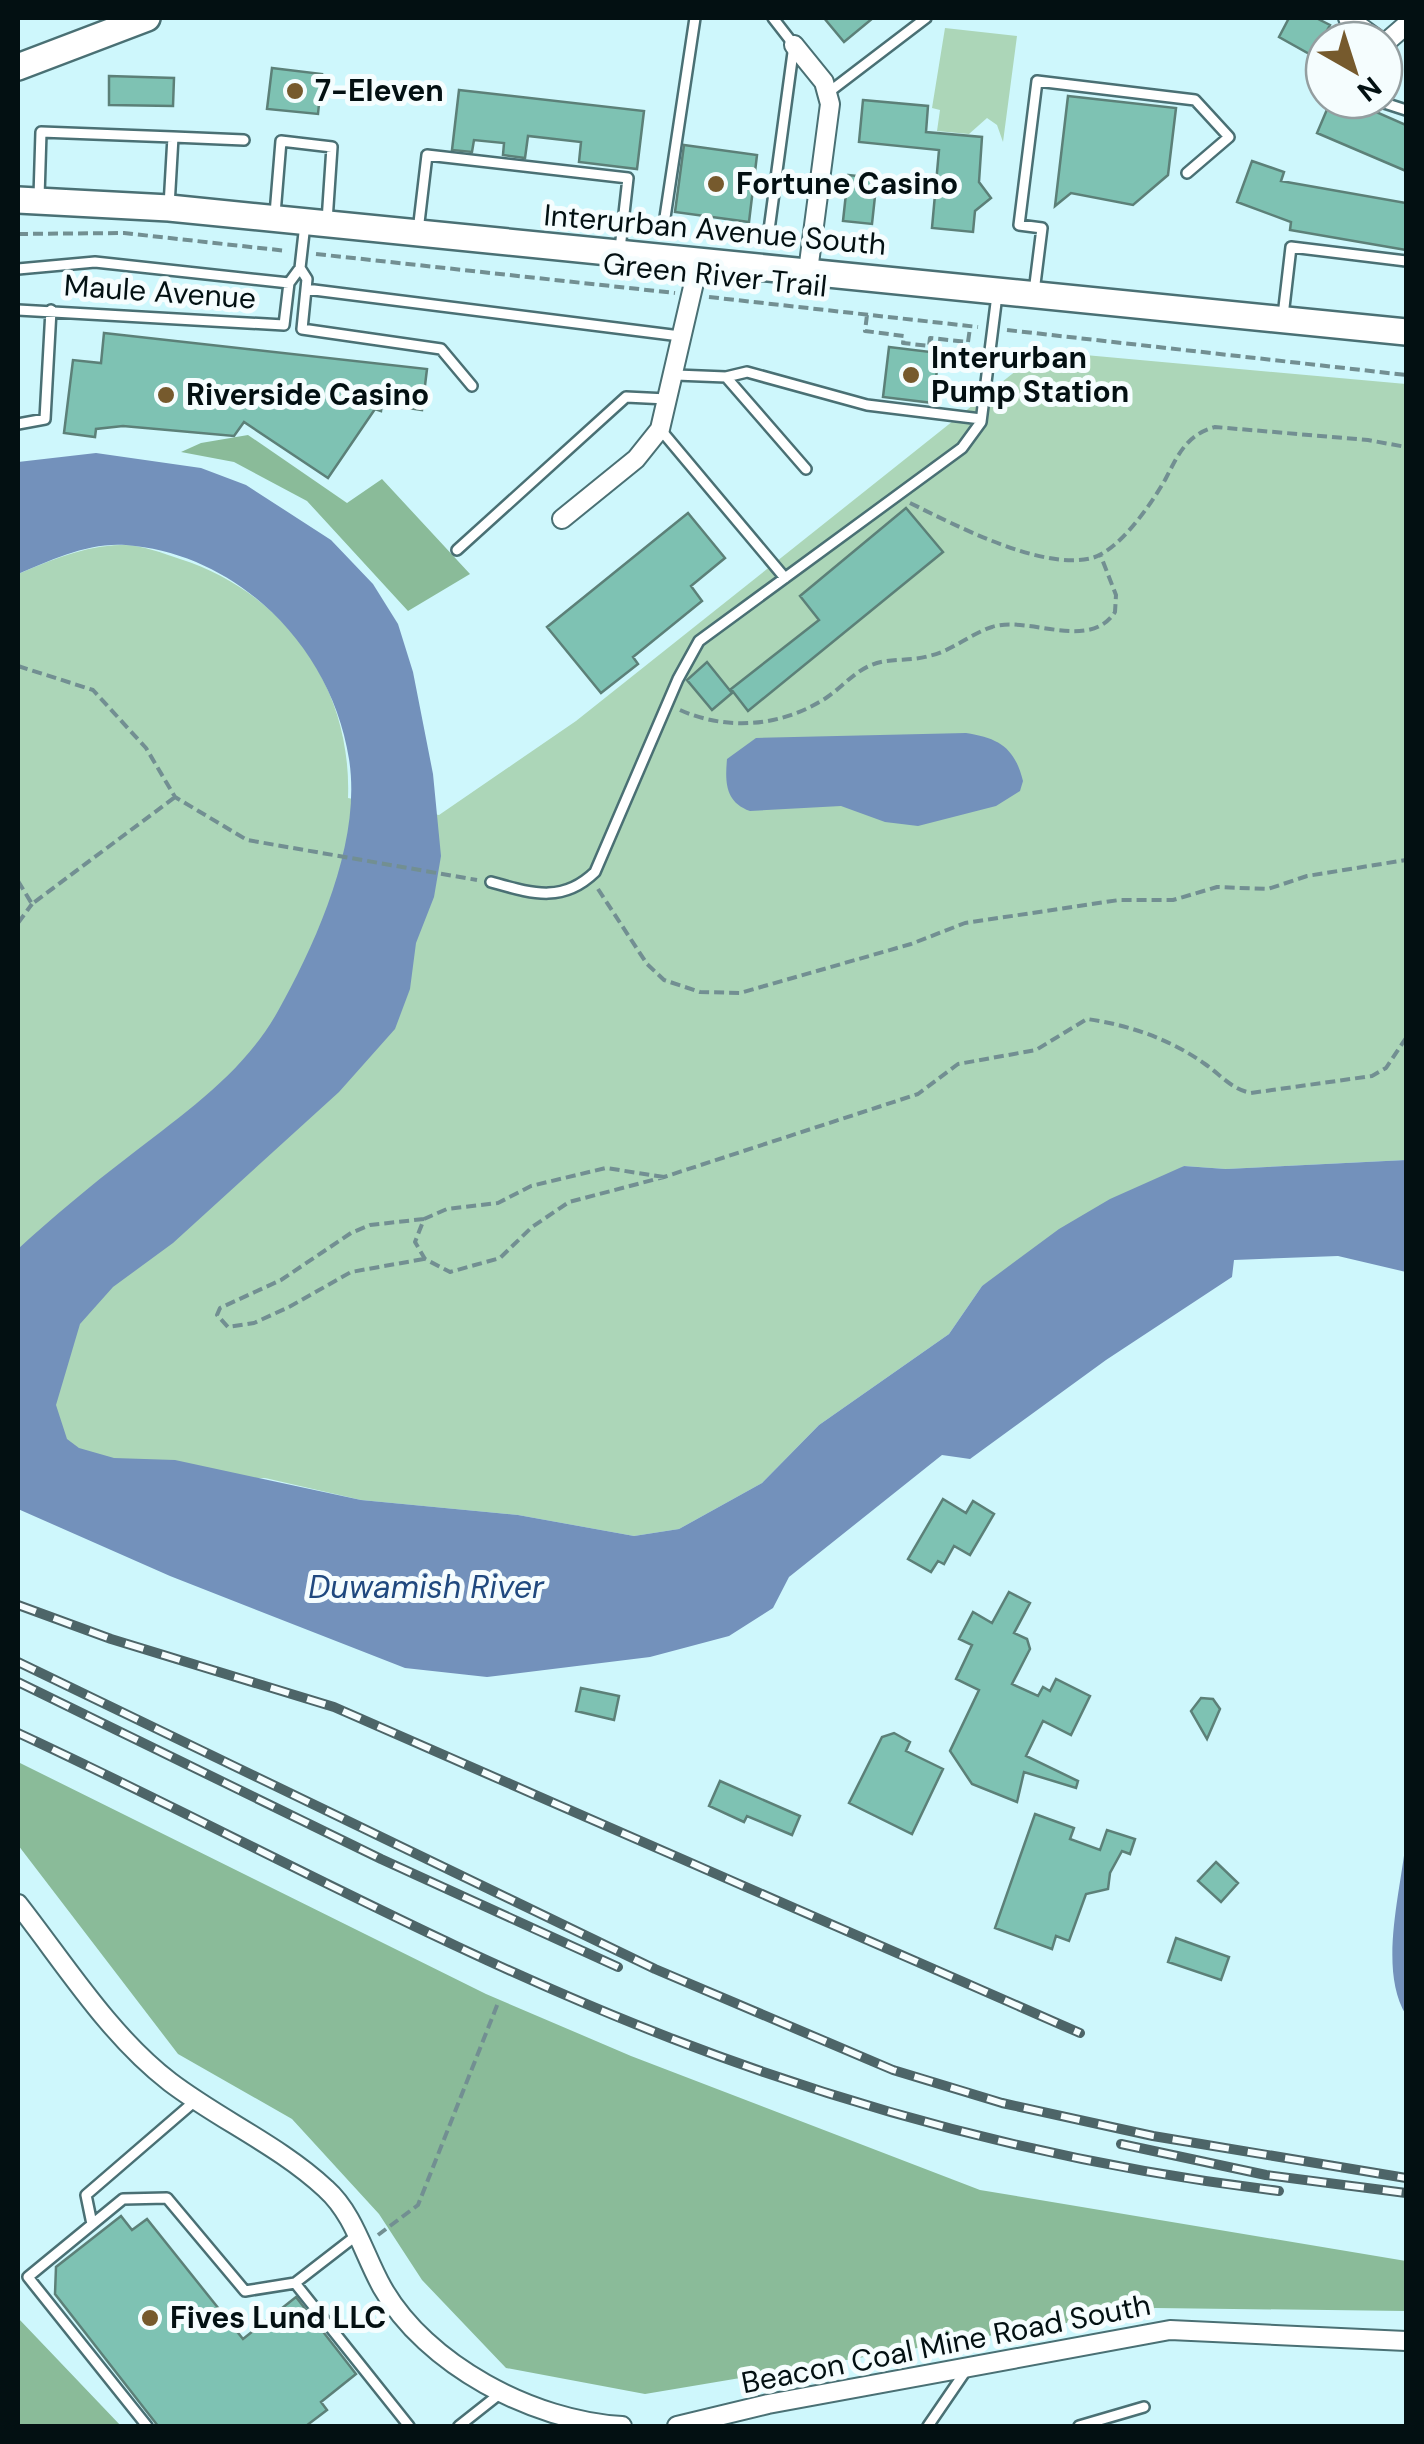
<svg xmlns="http://www.w3.org/2000/svg" width="1424" height="2444" font-family="'DM Sans',sans-serif">
<style>
.green{fill:#acd6b8}
.forest{fill:#8abb99}
.water{fill:#7391bb}
.building{fill:#7ec2b3;stroke:#5c8078;stroke-width:2.5}
.lines{fill:none;stroke-linecap:round;stroke-linejoin:round}
.lane-casing{stroke:#4a7074;stroke-width:14}
.street-casing{stroke:#4a7074;stroke-width:22}
.secondary-casing{stroke:#4a7074;stroke-width:30}
.path{stroke:#728f92;stroke-width:4;stroke-dasharray:10 5;stroke-linecap:butt}
.lane{stroke:#fff;stroke-width:9}
.street{stroke:#fff;stroke-width:18}
.secondary{stroke:#fff;stroke-width:25}
.rail-casing{stroke:#4d6568;stroke-width:10}
.rail{stroke:#f5fdfe;stroke-width:6;stroke-dasharray:19;stroke-linecap:butt}
.poi-dot{fill:#765a2d;stroke:#f5fdfe;stroke-width:4}
.labels{text-anchor:middle;stroke-width:10;stroke-linejoin:round;paint-order:stroke}
.poi-label{font-size:30px;font-weight:bold;fill:#031012;stroke:#f5fdfe;text-anchor:start}
.street-label{font-size:30px;fill:#031012;stroke:#f5fdfe}
.water-label{font-size:32px;font-style:italic;fill:#20497f;stroke:#f5fdfe}
</style>
<rect width="100%" height="100%" fill="#cef7fc"/>
<!-- green -->
<path class="green" d="M945,28L1017,36L1003,142L997,125L987,118L969,134L937,131L940,110L932,108Z
M1041,351L1406,384V1160L1226,1169L1184,1166L982,1286L949,1334L819,1425L762,1483L679,1529L634,1536L518,1515L361,1500L265,1478L18,1485V574C51,560 84,546 121,545C140,544 162,553 180,559C286,593 352,687 348,798L439,815L576,721Z"/>
<!-- forest -->
<path class="forest" d="M248,435L347,503L382,479L470,574L408,611L307,501L234,462L181,452L201,443Z
M18,1762L486,1994L631,2056L980,2190L1406,2261V2311L1155,2308L645,2394L506,2368L422,2280L379,2214L292,2119L178,2054L18,1845Z
M18,2318L121,2426H18Z"/>
<!-- water -->
<path class="water" d="M96,453L201,468L246,485L331,540L373,584L398,624L413,672L433,774L441,856L434,897L416,943L410,989L395,1029L339,1092L173,1243L113,1287L80,1324L56,1405L67,1439L79,1448L114,1458L175,1460L361,1500L518,1515L634,1536L679,1529L762,1483L819,1425L949,1334L982,1286L1059,1229L1110,1199L1184,1166L1226,1169L1406,1160V1272L1338,1256L1234,1260L1232,1277L1106,1360L970,1459L942,1455L789,1577L773,1608L729,1636L650,1657L487,1677L405,1668L170,1576L18,1509V1249C53,1217 90,1186 128,1157C183,1114 243,1074 278,1011C317,941 362,841 349,759C332,649 240,554 126,545C89,542 51,560 18,574V462Z
M966,733C999,738 1015,748 1023,781L1020,791L996,806L918,826L885,822L841,806L750,811C725,802 725,782 727,759L756,738Z
M1406,1839V2015C1378,1969 1401,1892 1406,1839Z"/>
<!-- building -->
<path class="building" d="M824,18H873L844,42Z
M1289,18H1316L1330,25L1313,56L1279,37Z
M272,68L322,74L318,114L267,109Z
M109,76L174,78L173,106L109,105Z
M459,90L644,111L637,169L579,162L581,142L528,136L525,158L503,155L504,143L474,140L472,152L452,150Z
M1068,96L1176,108L1168,175L1133,205L1071,193L1055,206Z
M863,100L928,106L926,132L982,137L979,182L991,198L975,211L973,232L932,228L939,150L859,142Z
M1331,100H1349L1406,125V171L1317,133Z
M684,145L757,155L749,222L675,212Z
M1252,161L1284,172L1281,181L1406,203V250L1290,230L1291,222L1237,202Z
M848,175L877,178L872,224L843,221Z
M104,333L427,369L422,410L382,404L381,411L375,409L328,478L244,422L234,436L123,426L96,429L95,437L64,433L73,360L101,363Z
M889,347L939,353L933,403L883,397Z
M906,508L943,552L748,711L731,689L819,620L800,596Z
M688,513L725,558L691,586L702,601L633,657L638,664L601,693L547,627Z
M707,662L732,693L712,710L687,680Z
M943,1499L966,1513L973,1501L994,1514L970,1555L954,1546L944,1564L938,1561L931,1572L908,1559Z
M1009,1592L1030,1603L1014,1633L1027,1639L1030,1649L1012,1684L1038,1696L1043,1687L1050,1691L1056,1679L1090,1696L1071,1735L1043,1721L1026,1756L1078,1781L1076,1788L1024,1772L1017,1802L972,1784L950,1751L979,1690L956,1679L972,1645L959,1639L973,1612L992,1623Z
M581,1688L619,1696L614,1720L576,1711Z
M1201,1698L1213,1699L1220,1709L1207,1739L1191,1711Z
M894,1733L910,1742L906,1751L943,1769L912,1834L849,1803L882,1737Z
M720,1781L800,1816L792,1835L747,1816L744,1822L709,1806Z
M1035,1814L1074,1828L1070,1839L1100,1850L1107,1830L1135,1839L1130,1854L1122,1851L1110,1873L1108,1889L1086,1894L1069,1941L1056,1936L1052,1949L995,1928Z
M1216,1862L1238,1883L1221,1902L1198,1881Z
M1176,1938L1229,1957L1221,1980L1168,1962Z
M121,2216L132,2230L147,2219L243,2339L296,2297L356,2374L321,2402L327,2410L306,2426H158L55,2294L56,2267Z"/>
<g class="lines">
<!-- lane casing -->
<g class="lane-casing">
<path id="lane" d="M829,92L926,18
M1375,100L1406,110
M173,137L244,140
M39,197L41,132L173,137L169,206
M275,214L281,141L332,147L327,221
M664,224L695,18
M769,230L794,45L773,18
M418,231L427,155L628,178L620,249
M300,268L307,279L302,329L441,349L472,386
M18,269L95,262L289,283L284,325L18,310
M289,283L300,268L305,224
M306,289L680,336
M1034,292L1042,228L1019,225L1037,81L1195,100L1229,137L1187,173
M1283,316L1291,247L1406,261
M676,375L726,377L806,469
M726,377L747,372L867,405L981,419
M18,424L45,419L51,310
M660,429L785,578
M457,550L626,397L667,399
M491,882C531,893 562,904 595,872L678,679L699,641L962,448L981,422L997,295
M92,2224L86,2195L195,2101
M295,2283L409,2426
M147,2426L28,2277L123,2199L167,2198L245,2291L295,2283L357,2235
M459,2426L502,2392
M928,2426L967,2369
M1079,2426L1144,2407"/>
</g>
<!-- street casing -->
<g class="street-casing">
<path id="street" d="M1348,18L1378,40
M1384,44L1406,25
M794,45L824,82L830,104L808,271
M562,519L636,459L660,429L699,261
M18,1904C65,1964 109,2035 170,2082C220,2120 280,2146 326,2189C354,2214 364,2255 382,2287C426,2365 533,2421 622,2426
M677,2426L768,2404L1170,2330L1406,2341"/>
</g>
<!-- secondary casing -->
<g class="secondary-casing">
<path id="secondary" d="M18,67L147,18
M18,200L169,208L1406,332"/>
</g>
<!-- path -->
<path class="path" d="M18,234L124,233L287,251
M316,254L675,293
M709,297L978,327
M867,315L865,331L904,336L903,343L929,346L930,338L968,342L970,328
M1007,330L1406,375
M910,503C955,525 1042,571 1092,558C1120,550 1151,504 1165,480C1178,455 1186,435 1215,427L1368,440L1406,447
M18,666L93,690L146,748L175,797L247,840L477,880
M680,710C727,731 781,727 826,698C841,688 852,674 869,666C888,657 909,662 929,656C952,651 970,634 992,627C1028,615 1089,652 1115,612L1116,595L1100,554
M18,881L32,904L175,797
M598,889L647,964L664,980L700,992L740,993L911,944L965,923L1119,900H1173L1217,887L1268,889L1307,876L1406,860
M18,923L32,904
M664,1177L606,1168L531,1186L498,1203L447,1209L424,1219L415,1242L425,1259L450,1272L500,1258L532,1227L569,1202L664,1177L918,1094L958,1064L1036,1050L1087,1019C1129,1025 1170,1039 1205,1064C1221,1075 1231,1089 1251,1093L1372,1076L1386,1068L1406,1038
M424,1219L370,1225L351,1233L281,1280L220,1308L217,1315L228,1327L254,1323L289,1307L351,1272L424,1259
M378,2235L418,2205L498,2003"/>
<!-- lane -->
<use href="#lane" class="lane"/>
<!-- street -->
<use href="#street" class="street"/>
<!-- secondary -->
<use href="#secondary" class="secondary"/>
<!-- rail casing -->
<g class="rail-casing">
<path id="rail" d="M18,1605L111,1639L334,1707L1080,2033
M18,1662L655,1969L893,2070L1002,2103L1153,2136L1406,2178
M18,1682L381,1859L618,1967
M18,1733C236,1834 448,1953 673,2039C868,2114 1072,2166 1279,2191
M1121,2144L1266,2175L1406,2193"/>
</g>
<!-- rail -->
<use href="#rail" class="rail"/>
</g>
<!-- markers -->
<g class="poi-dot">
<circle cx="295" cy="91" r="10"/>
<circle cx="716" cy="184" r="10"/>
<circle cx="911" cy="375" r="10"/>
<circle cx="166" cy="395" r="10"/>
<circle cx="150" cy="2318" r="10"/>
</g>
<g class="labels">
<!-- poi labels -->
<g class="poi-label">
<text x="315" y="101">7-Eleven</text>
<text x="736" y="194">Fortune Casino</text>
<text x="931" y="368">Interurban<tspan x="931" dy="34">Pump Station</tspan></text>
<text x="186" y="405">Riverside Casino</text>
<text x="170" y="2328">Fives Lund LLC</text>
</g>
<!-- street labels -->
<g class="street-label">
<text transform="translate(715 230) rotate(5)" y="10">Interurban Avenue South</text>
<text transform="translate(715 275) rotate(6)" y="10">Green River Trail</text>
<text transform="translate(160 292) rotate(4)" y="10">Maule Avenue</text>
<text transform="translate(946 2344) rotate(-11)" y="10">Beacon Coal Mine Road South</text>
</g>
<!-- water labels -->
<g class="water-label">
<text x="426" y="1598">Duwamish River</text>
</g>
</g>
<!-- border -->
<rect width="1424" height="2444" fill="none" stroke="#031012" stroke-width="40"/>
<!-- north arrow -->
<g transform="translate(1354 70) rotate(141)"><circle r="48" fill="#f5fdfe" stroke="#949ea0" stroke-width="2.5"/>
<path d="M0-8L18 38L0 25L-18 38Z" fill="#765a2d"/>
<text y="-15" font-size="28" font-weight="bold" text-anchor="middle" fill="#031012">N</text>
</g>
</svg>
